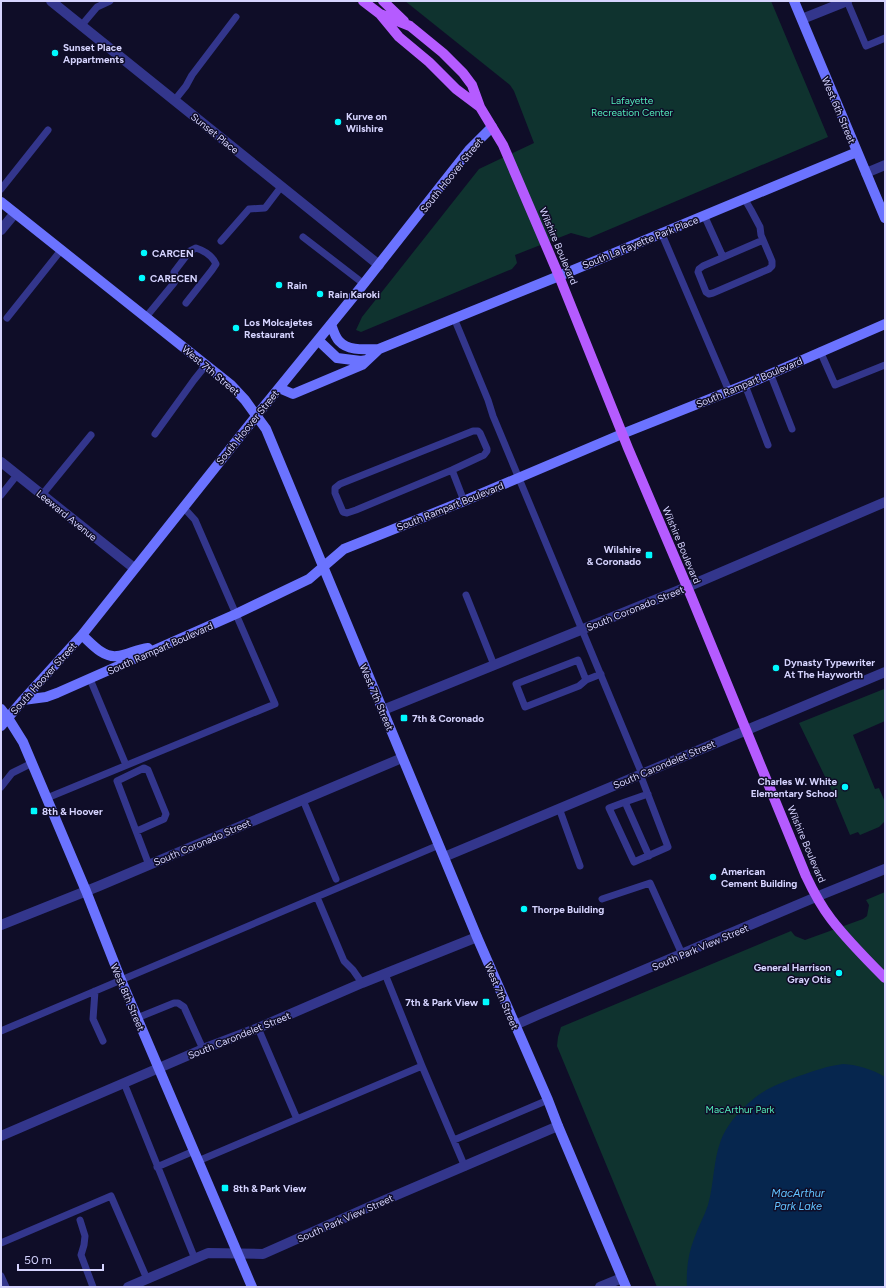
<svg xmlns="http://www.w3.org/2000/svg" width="886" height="1288" font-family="Figtree,sans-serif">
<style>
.green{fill:#0f332f}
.water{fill:#06264e}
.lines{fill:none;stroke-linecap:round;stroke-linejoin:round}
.lane{stroke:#33368c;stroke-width:7}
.street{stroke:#33368c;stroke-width:10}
.secondary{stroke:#6b73ff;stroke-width:10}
.primary{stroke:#b55bff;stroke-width:10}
.poi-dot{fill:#00faff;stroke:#0f0d28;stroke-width:1.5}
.labels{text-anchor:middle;stroke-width:3;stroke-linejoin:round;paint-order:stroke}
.poi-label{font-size:10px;font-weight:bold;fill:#d6d4ff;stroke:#0f0d28;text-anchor:start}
.park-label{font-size:10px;fill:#53ecba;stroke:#0f0d28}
.street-label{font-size:10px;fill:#d6d4ff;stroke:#0f0d28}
.water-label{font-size:11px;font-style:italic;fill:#62c3ff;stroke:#0f0d28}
</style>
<rect width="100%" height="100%" fill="#0f0d28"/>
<!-- green -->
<path class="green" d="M405,1H771L828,137L589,238L571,233L515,255L517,263L512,269L361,332L356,330L362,317L479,169L534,143L514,91L510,85Z
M884,689L885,693V721L853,735L875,789L879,788L885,802V821L879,827L860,835L858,832L850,835L833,794L834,793L833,791H832L799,723Z
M885,892V1287H657L557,1046L558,1037L561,1027L791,931L795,936L805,940L863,919L867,916L869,905L866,900Z"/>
<!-- water -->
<path class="water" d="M843,1064C858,1065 872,1069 885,1077V1287H687C686,1271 688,1254 694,1239C698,1227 704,1217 708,1205C714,1184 713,1161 721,1140C725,1130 731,1121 738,1114C757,1092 772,1086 799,1076C814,1071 827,1066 843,1064Z"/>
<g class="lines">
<!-- lane -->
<path class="lane" d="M847,1L866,46L885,38
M81,26L97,7L110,1
M174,101L186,86L192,75L236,17
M1,189L48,130
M744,198L751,210L760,227L761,235L772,261V266L769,269L713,293L709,294L706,292L698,272L699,269L703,266L763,240
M704,215L723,257
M661,232L729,391
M303,237L364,284
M221,241L249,209L265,208L281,187
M146,317L174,283L176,279L174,272L190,251L196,248C205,251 212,255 216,264L212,270L186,303
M7,318L62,249
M454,318L488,400L493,416L642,774
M820,351L835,385L885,365
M770,373L792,429
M745,385L768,445
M473,431H478L480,433L487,449V451L484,455L452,470L356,510L347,513L343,512L335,493V488L340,484Z
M155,434L194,380L206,365
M452,470L464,501
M1,495L17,475
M42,495L91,435
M466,595L494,665
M90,679L126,765
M586,680L578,660L516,684L525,707L579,686L586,680L601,674
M1,787L12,773L32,763
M648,794L625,802L649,856
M47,798L275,704L195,520L183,507
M303,800L336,879
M625,802L609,808L634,862L668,847L640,774
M559,808L580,866
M137,831L164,819L166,814L148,770L144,768L117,781L149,865
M317,897L344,961L353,970L362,983
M602,899L650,883L682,954
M385,974L422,1066L465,1167
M95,991L93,1019L103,1041
M137,1018L174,1003H178L184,1007L203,1049
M258,1028L297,1119
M1,1031L439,845
M124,1083L195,1259
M454,1140L548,1100
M198,1161L422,1066
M157,1167L194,1151
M80,1220L85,1236L84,1245L81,1255L93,1287
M1,1243L111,1196L147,1279
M1,1276L6,1287"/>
<!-- street -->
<path class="street" d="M51,1L379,265
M802,19L847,1
M866,173L885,165
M1,230L15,213
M1,462L134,568
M383,710L687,587L885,502
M444,857L885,672
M1,925L99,886L402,758
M515,1025L540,1014L816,897L885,869
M1,1136L203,1049L258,1028L362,983L477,937
M128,1287L208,1253L263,1254L378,1203L558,1126
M600,1287L622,1278"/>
<!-- secondary -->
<path class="secondary" d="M794,1L885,218
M1,202L231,385L245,400L266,429L477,937L548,1100L558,1126L626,1287
M331,324C333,330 335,337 339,341C349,352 367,349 379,349L559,276L857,152
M318,340L337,358L361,361L367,360
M279,388L293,394L362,365L379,349
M82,635C91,643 103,658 117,656C127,655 137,649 148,648
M23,700L46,697L57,693L236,614L309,579L344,549L464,501L622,434L745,385L885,324
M1,709L8,718L23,742L86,891L121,980L252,1287
M1,726L23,700L82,635L257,415L358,291L469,150L492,127"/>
<!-- primary -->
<path class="primary" d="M363,1L380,14L399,37L429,62L456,89L480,107
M383,1L404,21
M380,14L410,26L443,53L463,73L472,85L480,107L503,145L559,276L628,448L691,596L806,876C813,891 821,906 831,919C847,940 866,959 885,978"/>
</g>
<!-- markers -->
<g class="poi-dot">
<circle cx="55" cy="53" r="4"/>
<circle cx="338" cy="122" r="4"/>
<circle cx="144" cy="253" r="4"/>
<circle cx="142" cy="278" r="4"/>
<circle cx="279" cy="285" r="4"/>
<circle cx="320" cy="294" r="4"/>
<circle cx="236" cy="328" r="4"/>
<rect x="645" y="551" width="8" height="8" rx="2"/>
<circle cx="776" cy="668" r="4"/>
<rect x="400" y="714" width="8" height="8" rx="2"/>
<circle cx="845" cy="787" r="4"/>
<rect x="30" y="807" width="8" height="8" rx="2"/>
<circle cx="713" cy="877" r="4"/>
<circle cx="524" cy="909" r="4"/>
<circle cx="839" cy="973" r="4"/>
<rect x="482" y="998" width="8" height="8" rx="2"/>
<rect x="221" y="1184" width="8" height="8" rx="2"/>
</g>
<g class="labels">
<!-- poi labels -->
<g class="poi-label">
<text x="63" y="51">Sunset Place<tspan x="63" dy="12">Appartments</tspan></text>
<text x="346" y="120">Kurve on<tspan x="346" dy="12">Wilshire</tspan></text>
<text x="152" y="257">CARCEN</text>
<text x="150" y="282">CARECEN</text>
<text x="287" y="289">Rain</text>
<text x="328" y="298">Rain Karoki</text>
<text x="244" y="326">Los Molcajetes<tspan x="244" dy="12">Restaurant</tspan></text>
<text x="641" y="553" text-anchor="end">Wilshire<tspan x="641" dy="12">&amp; Coronado</tspan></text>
<text x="784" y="666">Dynasty Typewriter<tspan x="784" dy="12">At The Hayworth</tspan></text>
<text x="412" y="722">7th &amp; Coronado</text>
<text x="837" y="785" text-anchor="end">Charles W. White<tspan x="837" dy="12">Elementary School</tspan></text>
<text x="42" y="815">8th &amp; Hoover</text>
<text x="721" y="875">American<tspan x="721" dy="12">Cement Building</tspan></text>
<text x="532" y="913">Thorpe Building</text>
<text x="831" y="971" text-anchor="end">General Harrison<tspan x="831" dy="12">Gray Otis</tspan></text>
<text x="478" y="1006" text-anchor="end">7th &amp; Park View</text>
<text x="233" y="1192">8th &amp; Park View</text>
</g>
<!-- park labels -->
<g class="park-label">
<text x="632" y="104">Lafayette<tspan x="632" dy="12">Recreation Center</tspan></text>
<text x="740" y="1113">MacArthur Park</text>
</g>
<!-- street labels -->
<g class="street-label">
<text transform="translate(839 110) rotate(67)" y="4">West 6th Street</text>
<text transform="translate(215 133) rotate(39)" y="4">Sunset Place</text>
<text transform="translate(451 175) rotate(-51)" y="4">South Hoover Street</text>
<text transform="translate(640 242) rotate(-22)" y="4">South La Fayette Park Place</text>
<text transform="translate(559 246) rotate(67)" y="4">Wilshire Boulevard</text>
<text transform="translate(211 370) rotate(40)" y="4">West 7th Street</text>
<text transform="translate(749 382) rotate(-23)" y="4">South Rampart Boulevard</text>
<text transform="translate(247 427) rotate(-51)" y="4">South Hoover Street</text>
<text transform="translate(450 506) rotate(-22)" y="4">South Rampart Boulevard</text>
<text transform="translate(67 515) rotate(39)" y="4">Leeward Avenue</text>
<text transform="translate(682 545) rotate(67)" y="4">Wilshire Boulevard</text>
<text transform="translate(635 608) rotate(-22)" y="4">South Coronado Street</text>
<text transform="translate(160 648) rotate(-24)" y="4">South Rampart Boulevard</text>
<text transform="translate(43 678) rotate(-48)" y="4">South Hoover Street</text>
<text transform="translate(377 697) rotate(67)" y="4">West 7th Street</text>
<text transform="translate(664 764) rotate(-23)" y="4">South Carondelet Street</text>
<text transform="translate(202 842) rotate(-23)" y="4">South Coronado Street</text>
<text transform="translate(807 844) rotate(67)" y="4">Wilshire Boulevard</text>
<text transform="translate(700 947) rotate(-23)" y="4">South Park View Street</text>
<text transform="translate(502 996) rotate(67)" y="4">West 7th Street</text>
<text transform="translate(128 997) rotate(67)" y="4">West 8th Street</text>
<text transform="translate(239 1035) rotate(-22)" y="4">South Carondelet Street</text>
<text transform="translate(345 1218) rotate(-24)" y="4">South Park View Street</text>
</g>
<!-- water labels -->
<g class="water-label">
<text x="798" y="1197">MacArthur<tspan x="798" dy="13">Park Lake</tspan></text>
</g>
</g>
<!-- border -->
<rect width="886" height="1288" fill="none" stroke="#d6d4ff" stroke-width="4"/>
<!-- scale -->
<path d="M18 1264v6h85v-6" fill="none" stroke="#d6d4ff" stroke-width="2"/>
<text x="24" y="1264" font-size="12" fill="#d6d4ff" stroke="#0f0d28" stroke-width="3" paint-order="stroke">50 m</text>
</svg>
